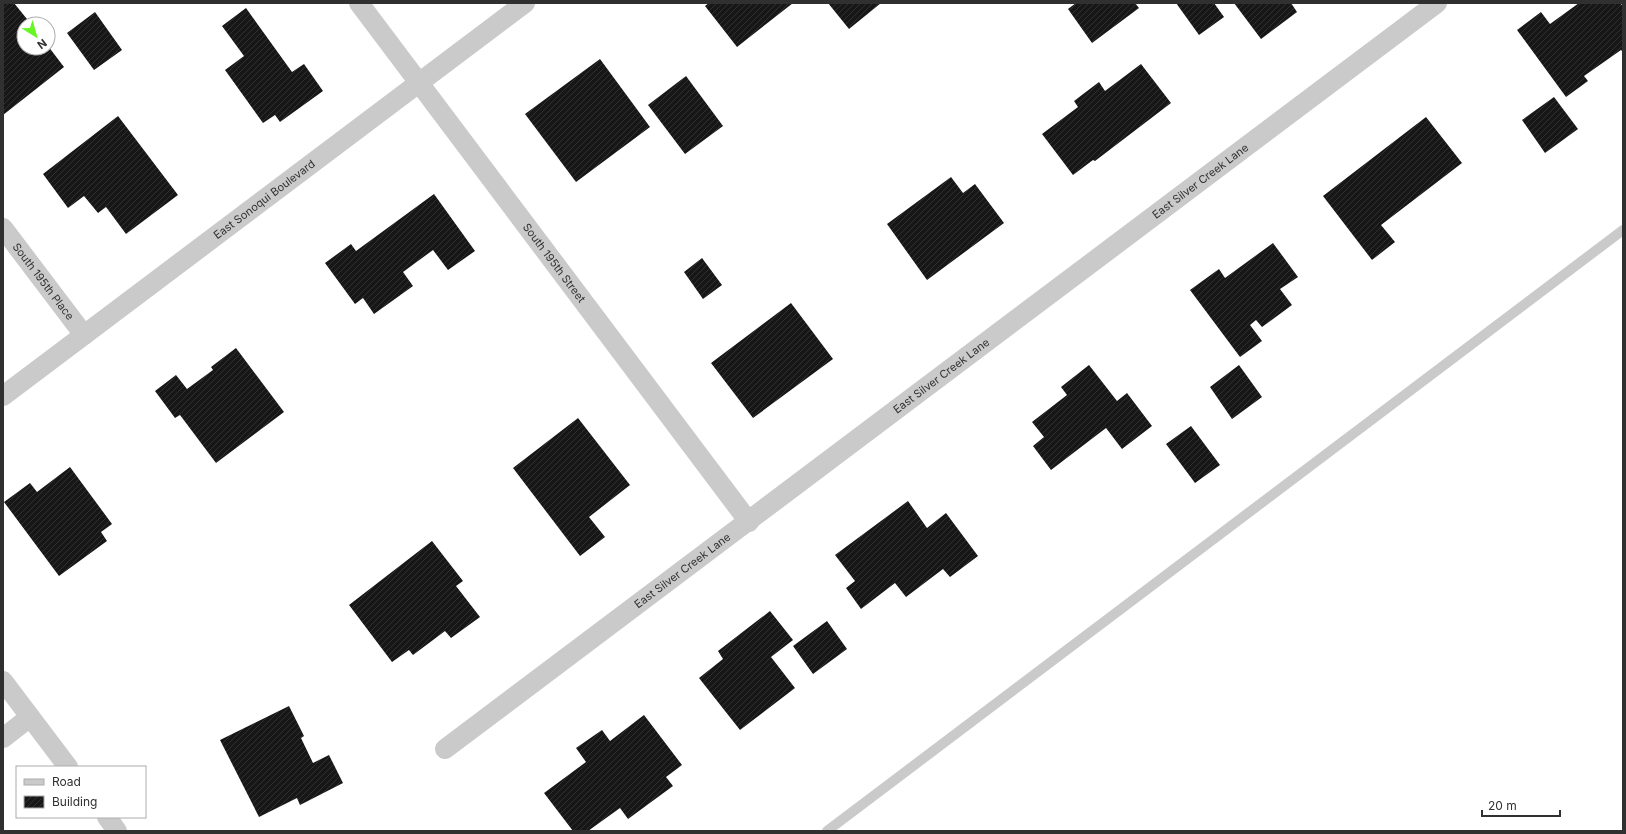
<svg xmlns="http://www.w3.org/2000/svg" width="1626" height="834" font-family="Inter,sans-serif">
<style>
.building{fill:url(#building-hatch)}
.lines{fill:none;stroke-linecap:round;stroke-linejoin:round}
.service{stroke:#cacaca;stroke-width:10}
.minor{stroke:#cacaca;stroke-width:20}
.labels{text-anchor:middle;stroke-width:4;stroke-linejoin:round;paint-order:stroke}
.street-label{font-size:11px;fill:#303030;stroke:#fff}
</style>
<defs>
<pattern id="building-hatch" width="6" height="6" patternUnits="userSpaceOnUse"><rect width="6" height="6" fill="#171717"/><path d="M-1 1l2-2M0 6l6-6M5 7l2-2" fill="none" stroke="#303030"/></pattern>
</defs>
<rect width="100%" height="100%" fill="#fff"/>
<!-- building -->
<path class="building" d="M3,3H14L31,24H24V48H48V46L64,67L3,115Z
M709,3H793L737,47L705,6Z
M828,3H881L849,29Z
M1076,3H1135L1139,8L1092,43L1068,9Z
M1176,3H1214L1224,17L1199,35Z
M1234,3H1291L1297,12L1261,39Z
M1579,3H1620L1623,6V52L1621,50L1584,76L1588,81L1566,97L1517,30L1541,12L1550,24Z
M246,8L292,72L304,64L323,91L280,122L275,115L263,123L225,70L244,56L222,26Z
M95,12L122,50L94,70L67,33Z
M600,59L650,127L576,182L525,114Z
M1141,64L1171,103L1095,161L1093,160L1073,175L1042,134L1078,107L1074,101L1099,82L1105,91Z
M686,76L723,126L685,154L648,105Z
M1554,97L1578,129L1545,153L1522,120Z
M118,116L178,195L126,234L106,207L98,213L84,196L68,208L43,174Z
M1426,117L1462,163L1381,225L1395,242L1372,260L1323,196Z
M951,177L963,193L975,184L1004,223L927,280L887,224Z
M434,194L475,251L448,270L433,250L403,272L413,286L374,314L363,298L355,304L325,263L351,244L356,251Z
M1273,243L1298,277L1280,289L1292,305L1262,327L1256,320L1250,325L1262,341L1240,357L1190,290L1219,269L1225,278Z
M702,258L722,285L703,299L684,272Z
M791,303L833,359L753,418L711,363Z
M236,348L284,412L216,463L180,415L175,418L155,391L176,375L187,389L213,370L211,367Z
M1089,365L1117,401L1127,393L1152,426L1122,449L1106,428L1051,470L1033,446L1044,437L1032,422L1067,395L1061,387Z
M1239,365L1262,397L1232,419L1210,387Z
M578,418L630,485L589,517L605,537L580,556L513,468Z
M1191,426L1220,465L1195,483L1166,444Z
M70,467L112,524L101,532L107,541L59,576L4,502L30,483L37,492Z
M908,501L927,528L946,513L978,556L950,577L943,569L906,597L895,583L861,609L846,588L855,581L835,555Z
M432,541L463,581L456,586L480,617L451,638L445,631L413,655L409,650L392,662L349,605Z
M770,611L793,640L771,657L795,688L740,730L699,678L723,659L718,651Z
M827,621L847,649L813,674L793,646Z
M289,706L304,736L301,738L313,763L329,755L343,783L300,805L297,798L259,817L220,740Z
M644,715L682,765L666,777L673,786L628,819L620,808L588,831H573L544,793L586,762L576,748L602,730L610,741Z"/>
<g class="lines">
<!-- service -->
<path class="service" d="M827,831L1623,230"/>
<!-- minor -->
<g class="minor">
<path id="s1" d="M359,3L749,522"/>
<path id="s2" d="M3,228L84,335"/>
<path id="s3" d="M3,396L525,3"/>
<path d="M3,681L68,767"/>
<path d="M3,738L30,717"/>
<path id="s4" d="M445,749L1437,3"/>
<path d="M107,817L117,831"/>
</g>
</g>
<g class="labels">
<!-- street labels -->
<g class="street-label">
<text dy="4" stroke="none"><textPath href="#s4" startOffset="945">East Silver Creek Lane</textPath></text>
<text dy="4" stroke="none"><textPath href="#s3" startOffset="327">East Sonoqui Boulevard</textPath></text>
<text dy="4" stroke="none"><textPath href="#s1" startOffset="325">South 195th Street</textPath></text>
<text dy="4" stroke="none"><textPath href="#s2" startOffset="67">South 195th Place</textPath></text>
<text dy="4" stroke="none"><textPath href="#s4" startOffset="621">East Silver Creek Lane</textPath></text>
<text dy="4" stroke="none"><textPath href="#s4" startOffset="297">East Silver Creek Lane</textPath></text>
</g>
</g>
<!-- border -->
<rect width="1626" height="834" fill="none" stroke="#303030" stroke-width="8"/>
<!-- legend -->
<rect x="16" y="766" width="130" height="52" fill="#ffffff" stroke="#acacac"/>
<rect x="24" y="779" width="20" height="6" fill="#cacaca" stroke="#acacac"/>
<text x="52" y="786" font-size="12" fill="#303030">Road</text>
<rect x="24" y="796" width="20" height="12" fill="url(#building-hatch)" stroke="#acacac"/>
<text x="52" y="806" font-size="12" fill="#303030">Building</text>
<!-- north arrow -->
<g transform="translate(36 36) rotate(143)"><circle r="19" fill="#ffffff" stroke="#acacac"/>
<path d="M0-3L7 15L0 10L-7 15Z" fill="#67f623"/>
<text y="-6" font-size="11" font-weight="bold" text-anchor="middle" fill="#303030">N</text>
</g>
<!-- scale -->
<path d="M1482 810v6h78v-6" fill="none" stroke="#303030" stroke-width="2"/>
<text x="1488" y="810" font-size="12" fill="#303030" stroke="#ffffff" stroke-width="3" paint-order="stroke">20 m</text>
</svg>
